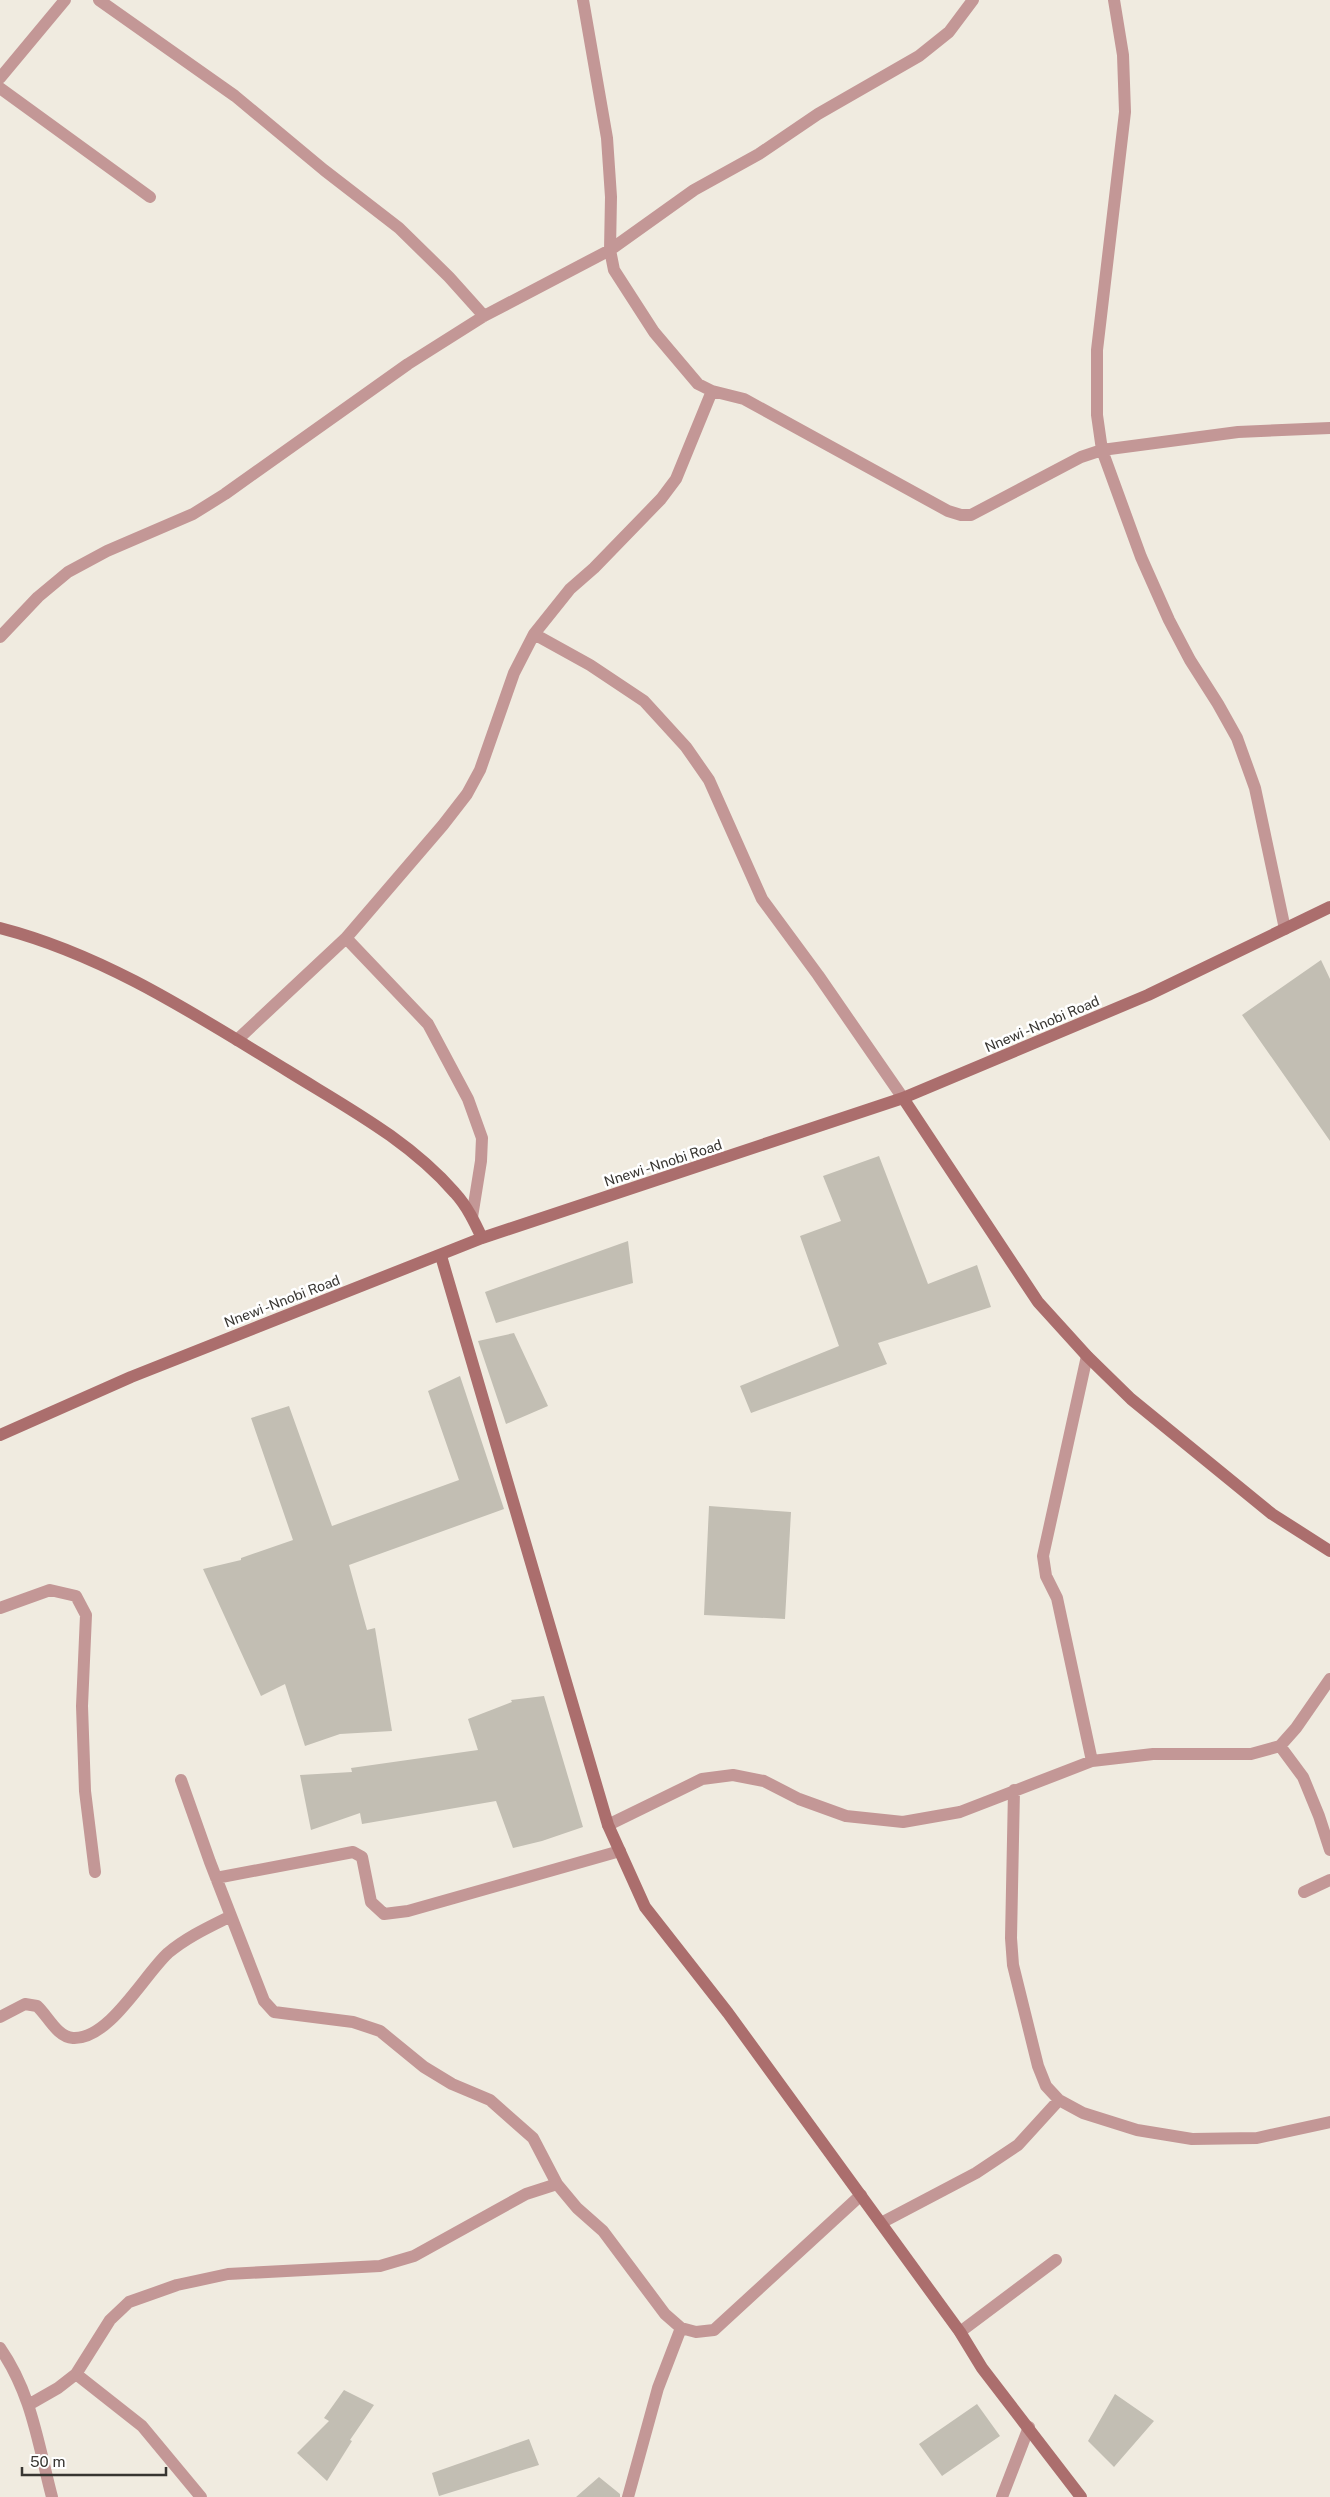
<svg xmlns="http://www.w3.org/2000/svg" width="1330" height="2497" font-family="'Public Sans',sans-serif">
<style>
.building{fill:#c2beb3}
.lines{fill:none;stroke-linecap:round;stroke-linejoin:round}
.street{stroke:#c39796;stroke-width:12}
.secondary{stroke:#ab6e6d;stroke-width:12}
.labels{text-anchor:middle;stroke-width:5;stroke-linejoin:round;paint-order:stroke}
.street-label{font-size:14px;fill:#373531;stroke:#fff}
</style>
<rect width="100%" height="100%" fill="#f0ebe0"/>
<!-- building -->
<path class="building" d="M1321,960L1330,979V1141L1242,1015Z
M879,1156L928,1284L977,1265L991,1307L878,1343L887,1364L751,1413L740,1386L839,1346L800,1236L841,1221L823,1176Z
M628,1241L633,1283L496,1323L485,1292Z
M514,1333L548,1406L506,1424L478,1341Z
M460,1376L504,1509L349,1565L367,1630L375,1628L392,1731L340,1734L305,1746L285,1684L261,1696L203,1569L241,1560V1558L293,1540L251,1418L289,1406L332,1526L459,1480L428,1391Z
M709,1506L791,1512L785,1619L704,1615Z
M544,1696L583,1827L542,1841L513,1848L496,1801L362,1824L360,1813L311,1830L300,1775L352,1772L351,1768L478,1750L468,1719L512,1702L511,1700Z
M344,2390L374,2405L350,2440L352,2441L327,2481L297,2453L329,2421L324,2418Z
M1115,2394L1154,2421L1114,2467L1088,2441Z
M977,2404L1000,2436L942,2476L919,2444Z
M529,2439L539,2465L439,2496L432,2473Z
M599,2477L620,2494V2497H576Z"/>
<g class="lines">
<!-- street -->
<path class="street" d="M99,0L235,96L324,170L399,228L449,277L484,316
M583,0L607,138L611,197L610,250L614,270L654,332L698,384L712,391L744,399L948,511L961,515H971L1081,457L1102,450L1238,432L1330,428
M1114,0L1123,55L1125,112L1097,350V415L1102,450L1141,557L1169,620L1190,660L1218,704L1237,738L1255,788L1285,929
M0,78L65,0
M0,88L150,197
M534,634L590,665L644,701L686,747L709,780L762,899L818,975L903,1098
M0,637L38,597L68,572L107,551L193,514L225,494L408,364L484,316L610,250L694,190L759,154L818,114L919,56L949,32L973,0
M346,938L428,1024L468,1099L482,1138L481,1161L472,1217
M237,1040L346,938L443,825L467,794L480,770L514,673L534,634L570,589L594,568L661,499L676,479L712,391
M1087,1356L1043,1556L1046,1576L1057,1598L1092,1761
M0,1608L50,1590L76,1596L86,1615L82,1706L85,1791L95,1872
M1280,1746L1303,1777L1319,1816L1330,1850
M181,1780L210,1862L264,2001L274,2012L353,2022L380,2031L424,2067L452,2084L490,2100L533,2138L557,2184L577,2208L603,2231L665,2314L681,2328L696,2332L714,2330L861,2195
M1014,1790L1011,1938L1013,1965L1038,2066L1046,2086L1059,2100L1083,2113L1137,2130L1192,2139L1257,2138L1330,2122
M608,1825L702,1779L733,1775L764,1781L799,1799L846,1816L903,1822L960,1812L1092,1761L1153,1754H1251L1280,1746L1296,1728L1330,1679
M216,1878L353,1852L362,1857L371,1902L384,1914L408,1911L620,1851
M1304,1892L1330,1880
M0,2017L25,2004L37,2006C48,2016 57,2037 73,2038C109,2040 144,1975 168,1953C187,1937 209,1927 231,1916
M881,2223L976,2173L1018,2145L1059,2100
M960,2332L1056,2260
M0,2348C32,2394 38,2444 52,2497
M76,2374L142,2426L201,2497
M30,2404L58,2388L76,2374L110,2320L129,2302L177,2285L228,2274L380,2266L414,2256L526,2194L557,2184
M628,2497L658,2388L681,2328
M1002,2497L1029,2427"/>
<!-- secondary -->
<path class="secondary" d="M0,928C105,955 196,1015 288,1071C346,1107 409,1140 455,1193C467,1206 475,1223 482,1238
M903,1098L1038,1302L1087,1356L1131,1399L1272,1514L1330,1551
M441,1256L608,1825L645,1907L728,2013L960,2332L982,2368L1081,2497
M0,1435L131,1377L482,1238L903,1098L1148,995L1330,907"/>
</g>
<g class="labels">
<!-- street labels -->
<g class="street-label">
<text transform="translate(1042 1024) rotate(-23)" y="5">Nnewi -Nnobi Road</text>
<text transform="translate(663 1163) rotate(-18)" y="5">Nnewi -Nnobi Road</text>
<text transform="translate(282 1301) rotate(-21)" y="5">Nnewi -Nnobi Road</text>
</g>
</g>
<!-- scale -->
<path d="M22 2467v8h144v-8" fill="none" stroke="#373531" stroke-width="2.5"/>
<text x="30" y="2467" font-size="15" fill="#373531" stroke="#ffffff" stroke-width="4" paint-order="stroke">50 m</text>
</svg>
